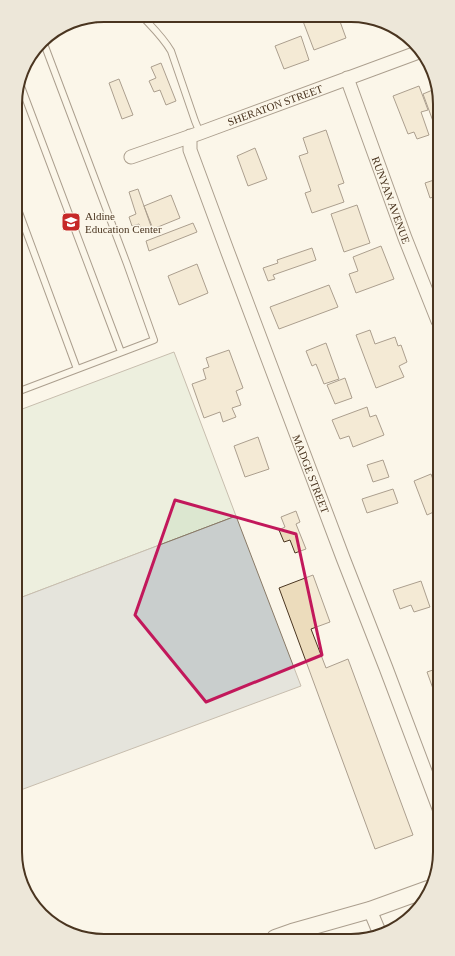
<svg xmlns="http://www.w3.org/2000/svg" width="455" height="956" font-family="Georgia,serif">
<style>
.green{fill:#dce7d0;stroke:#887966}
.water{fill:#c9cecd;stroke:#887966}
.building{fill:#ecdcbc;stroke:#4a3520}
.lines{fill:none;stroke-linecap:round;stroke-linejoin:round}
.service-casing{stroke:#4a3520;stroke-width:8}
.minor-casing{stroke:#4a3520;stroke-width:15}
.tertiary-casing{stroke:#4a3520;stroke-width:18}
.service{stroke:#fbf6e9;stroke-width:6}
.minor{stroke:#fbf6e9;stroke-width:13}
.tertiary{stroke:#fbf6e9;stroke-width:16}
.marked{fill:none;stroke:#c2185b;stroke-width:3;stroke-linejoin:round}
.labels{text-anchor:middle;stroke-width:3;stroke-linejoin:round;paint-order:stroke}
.street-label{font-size:11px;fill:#4a3520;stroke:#fbf6e9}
.poi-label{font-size:11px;fill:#4a3520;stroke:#fbf6e9;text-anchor:start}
.rim{fill:none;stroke:#4a3520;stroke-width:2}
</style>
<rect width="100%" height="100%" fill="#fbf6e9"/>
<!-- green -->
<path class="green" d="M174,352L236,516L17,599V411Z"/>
<!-- water -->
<path class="water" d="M236,516L301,686L18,791L17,599Z"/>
<!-- building -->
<path class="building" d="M104,15H115V16L96,23L94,17Z
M301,16H338L346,38L314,50Z
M301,36L309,60L284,69L275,46Z
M161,63L176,101L166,105L160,90L154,92L149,81L156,78L151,67Z
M119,79L133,115L122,119L109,83Z
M419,86L428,110L421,112L429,135L417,139L414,132L408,134L393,96Z
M435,89L437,96V132L423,94Z
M326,130L344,183L338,185L344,202L312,213L305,193L311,191L299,156L308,153L303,138Z
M255,148L267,179L248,186L237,156Z
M437,179V196L430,198L425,183Z
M138,189L152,229L142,232L139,224L132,226L129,217L136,214L129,192Z
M171,195L180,218L153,229L144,206Z
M357,205L370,243L344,252L331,214Z
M193,223L197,232L149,251L146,241Z
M381,246L394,279L356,293L349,274L358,271L353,257Z
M312,248L316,260L273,275L275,279L268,281L263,268L278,263L277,260Z
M197,264L208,293L179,305L168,276Z
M329,285L338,307L279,329L270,307Z
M370,330L375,344L395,337L398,346L401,345L407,362L399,366L404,377L376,388L356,335Z
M326,343L339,379L324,384L316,364L312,366L306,351Z
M229,350L243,388L236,391L241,405L232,408L236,417L223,422L220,412L204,418L192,384L206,379L203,369L209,367L206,358Z
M345,378L352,398L335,404L327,385Z
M367,407L370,417L376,415L384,435L353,447L349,436L340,439L332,420Z
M258,437L269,469L245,477L234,446Z
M383,460L389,477L373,482L367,465Z
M431,474L438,493V510L427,515L414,481Z
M393,489L398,503L367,513L362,499Z
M296,511L300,522L296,524L306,549L295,553L290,540L284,542L279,530L285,527L281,517Z
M313,575L330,622L311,629L326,668L348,659L413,835L375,849L279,588Z
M421,581L430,607L414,612L411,605L400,609L393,590Z
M439,668V696L436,697L427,672Z"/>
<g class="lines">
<!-- service casing -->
<g class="service-casing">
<path id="service" d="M141,15C152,27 163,37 171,51L195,121L200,133
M19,81L121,352
M16,204L77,369
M17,392L154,340L127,264L43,41"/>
</g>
<!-- minor casing -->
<g class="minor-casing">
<path id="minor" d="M347,78L405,238L438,321
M190,136V150L227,250L343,558L386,668L440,811
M131,157L200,133L419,52
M370,910L380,934"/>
</g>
<!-- tertiary casing -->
<g class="tertiary-casing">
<path id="tertiary" d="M275,938L292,932L370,910L428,889"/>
</g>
<!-- service -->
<use href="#service" class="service"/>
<!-- minor -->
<use href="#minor" class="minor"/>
<!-- tertiary -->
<use href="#tertiary" class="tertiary"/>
</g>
<!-- marked area -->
<path d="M0 0H455V956H0ZM175,500L296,534L322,655L206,702L135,615Z" fill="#fbf6e9" fill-opacity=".55" fill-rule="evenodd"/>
<path class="marked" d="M175,500L296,534L322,655L206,702L135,615Z"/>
<!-- icons -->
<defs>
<g id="school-square" transform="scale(1)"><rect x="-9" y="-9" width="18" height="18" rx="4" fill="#c62828" stroke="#fbf6e9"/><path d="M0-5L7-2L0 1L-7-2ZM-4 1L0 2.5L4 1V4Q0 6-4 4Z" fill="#fff"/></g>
</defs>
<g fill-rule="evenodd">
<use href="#school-square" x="71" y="222"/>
</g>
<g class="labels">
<!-- street labels -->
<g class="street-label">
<text transform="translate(275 105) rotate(-20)" y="4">SHERATON STREET</text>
<text transform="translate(391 200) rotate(70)" y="4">RUNYAN AVENUE</text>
<text transform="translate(311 474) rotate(69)" y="4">MADGE STREET</text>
</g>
<!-- poi labels -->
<g class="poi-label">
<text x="85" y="220">Aldine<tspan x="85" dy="13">Education Center</tspan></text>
</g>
</g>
<!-- crop -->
<path d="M0 0H455V956H0ZM104 22H351A82 82 0 0 1 433 104V852A82 82 0 0 1 351 934H104A82 82 0 0 1 22 852V104A82 82 0 0 1 104 22Z" fill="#ede7d9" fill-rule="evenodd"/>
<path class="rim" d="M104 22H351A82 82 0 0 1 433 104V852A82 82 0 0 1 351 934H104A82 82 0 0 1 22 852V104A82 82 0 0 1 104 22Z"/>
</svg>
